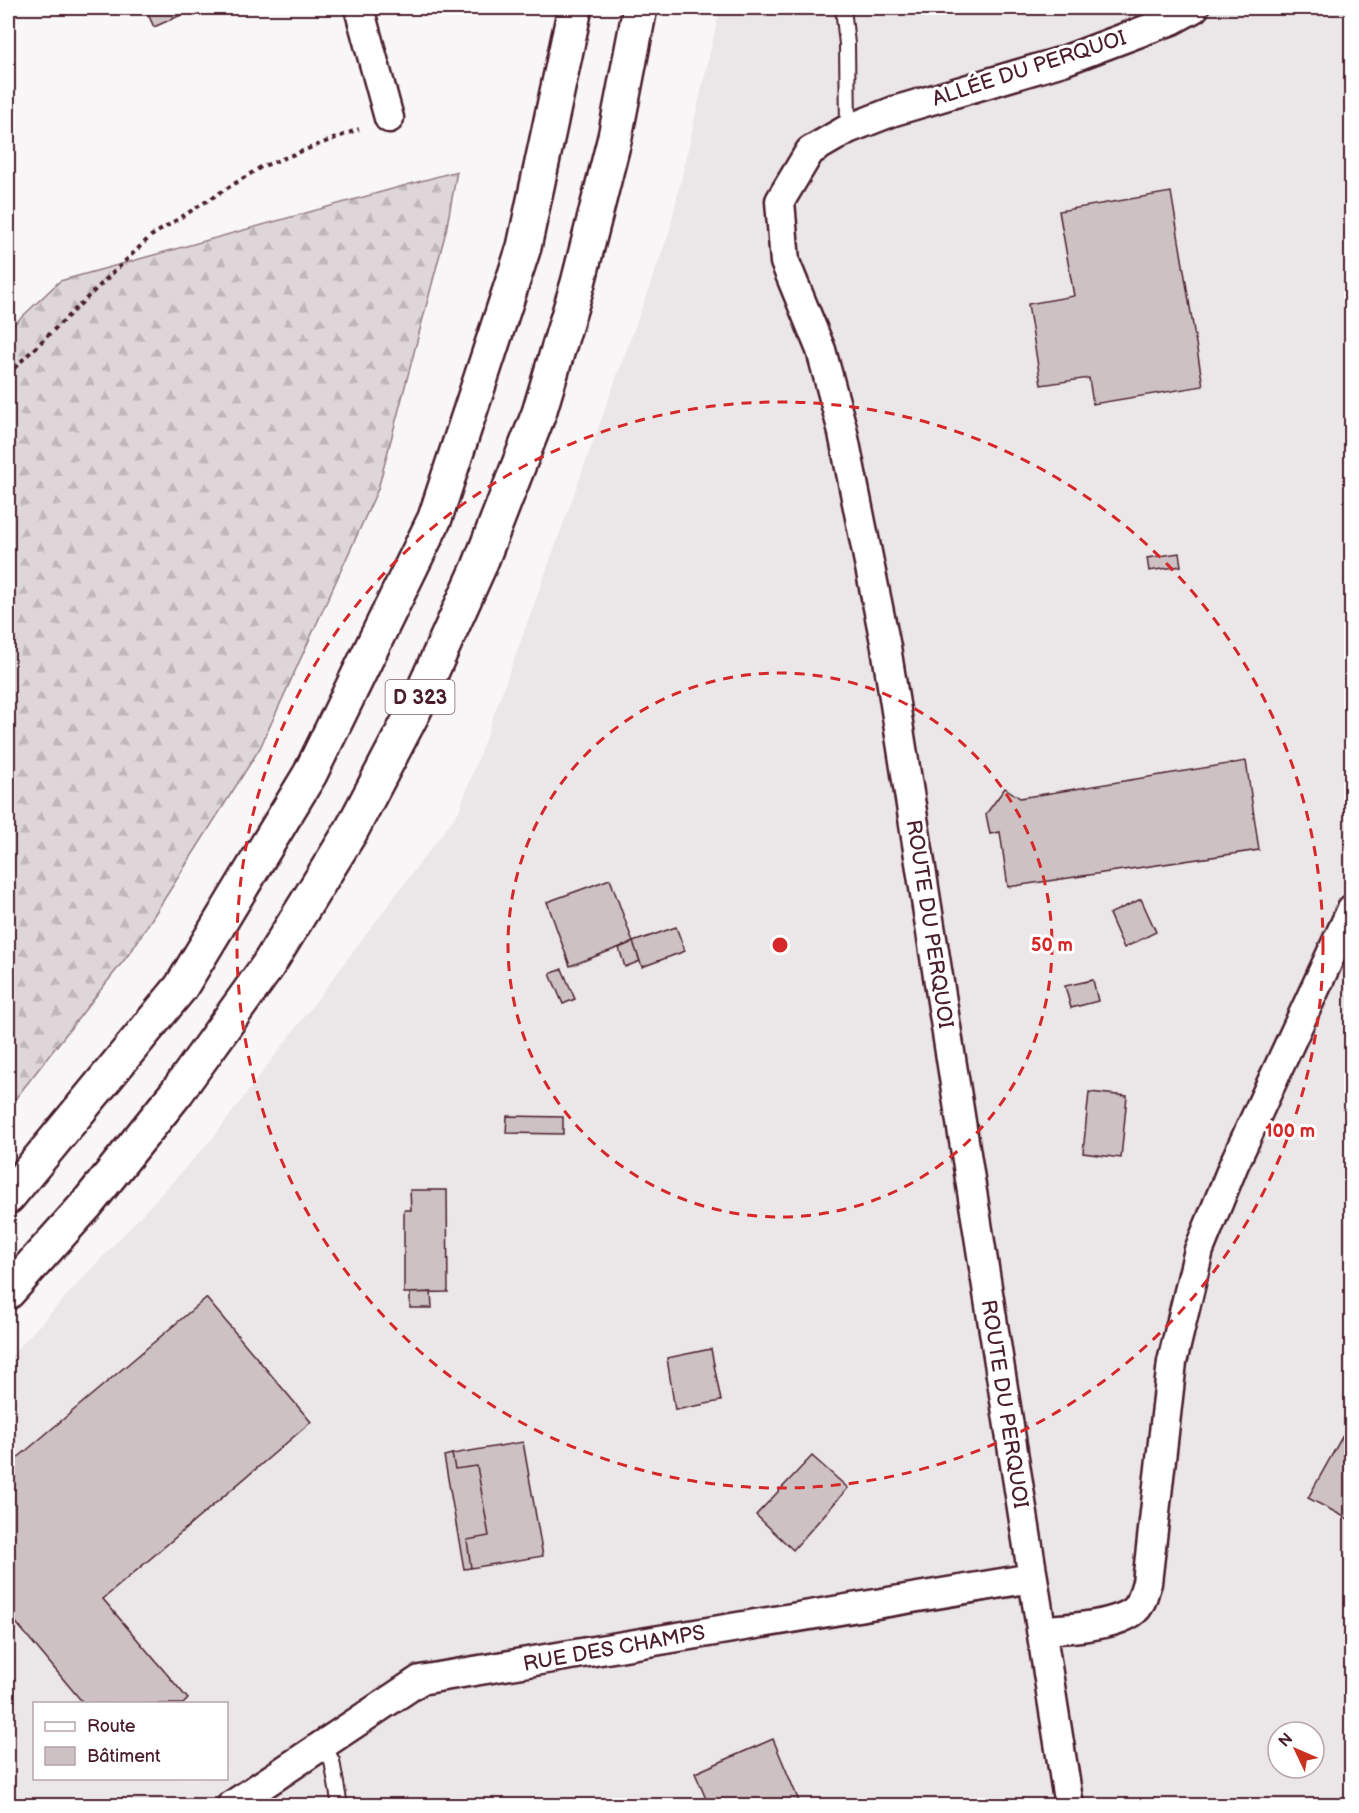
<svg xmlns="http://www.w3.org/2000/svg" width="1359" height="1813" font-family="'Balsamiq Sans',sans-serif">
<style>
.built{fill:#ebe6e8;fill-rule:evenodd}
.forest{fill:url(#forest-firs);stroke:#947a82;stroke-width:1.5}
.building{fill:#cdc1c4;stroke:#4a1f2b;stroke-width:1.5}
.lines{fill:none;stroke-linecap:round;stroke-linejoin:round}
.service-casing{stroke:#4a1f2b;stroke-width:18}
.minor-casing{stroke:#4a1f2b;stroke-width:33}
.trunk-casing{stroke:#4a1f2b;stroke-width:38}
.path{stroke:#4a1f2b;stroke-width:4;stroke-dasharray:4.5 4.5;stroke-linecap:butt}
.service{stroke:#fff;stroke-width:14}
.minor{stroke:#fff;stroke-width:28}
.trunk{stroke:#fff;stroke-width:33}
.ring{fill:none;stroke:#d62828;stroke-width:3;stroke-dasharray:10 8}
.labels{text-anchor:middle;stroke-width:6;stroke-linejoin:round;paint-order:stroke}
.shield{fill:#fff;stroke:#80626b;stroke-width:1.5}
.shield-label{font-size:20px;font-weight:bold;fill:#4a1f2b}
.street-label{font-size:21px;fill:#4a1f2b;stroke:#fff}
.centre{fill:#d62828;stroke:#fff;stroke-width:3}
.ring-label{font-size:18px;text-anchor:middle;font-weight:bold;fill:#d62828;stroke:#fff;stroke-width:6;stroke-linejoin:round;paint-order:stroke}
</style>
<defs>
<pattern id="forest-firs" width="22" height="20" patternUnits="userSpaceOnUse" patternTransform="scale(1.5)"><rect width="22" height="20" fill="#ded6d9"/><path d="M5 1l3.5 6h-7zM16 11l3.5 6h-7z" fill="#c0b7ba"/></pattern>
</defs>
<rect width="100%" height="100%" fill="#f8f6f7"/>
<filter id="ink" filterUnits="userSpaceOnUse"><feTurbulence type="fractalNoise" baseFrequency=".0167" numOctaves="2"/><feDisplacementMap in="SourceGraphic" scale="12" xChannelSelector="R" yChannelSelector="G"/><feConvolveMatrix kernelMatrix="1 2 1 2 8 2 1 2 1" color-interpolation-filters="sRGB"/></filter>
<g filter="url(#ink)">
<!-- built -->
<path class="built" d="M720,8H1351V1805H8V1359L213,1138L459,811L669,233ZM34,1704H226V1778H34ZM1278,1732H1314V1768H1278Z"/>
<!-- forest -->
<path class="forest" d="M457,171L446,231L378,489L260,748L132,950L8,1108V330L60,281Z"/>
<!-- building -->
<path class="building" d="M145,8H197L154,27Z
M1171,192L1203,386L1093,404L1089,378L1041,385L1028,304L1074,296L1059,211Z
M1179,553L1181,566L1149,571L1147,558Z
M1246,761L1259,850L1008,887L1000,832L990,834L986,814L1005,788L1020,798Z
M610,879L633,942L570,966L547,902Z
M1141,899L1156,932L1124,948L1109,914Z
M676,927L685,951L642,967L633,942Z
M633,942L640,961L625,967L619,948Z
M562,969L575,999L563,1004L550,974Z
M1093,980L1098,1001L1071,1008L1065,986Z
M1089,1092L1127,1096L1121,1158L1083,1153Z
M507,1116L563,1117V1134L506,1133Z
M410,1190H447L448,1292L404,1293V1210H411Z
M431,1292L432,1308H410V1293Z
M206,1298L311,1422L103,1599L188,1699L183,1704H84L8,1613V1466Z
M711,1349L721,1401L675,1410L667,1358Z
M1352,1419V1521L1308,1498Z
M523,1442L543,1556L471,1568L467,1540L489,1536L477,1466L455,1469L452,1454Z
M452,1454L455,1469L477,1466L489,1536L467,1540L471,1568L464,1569L444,1456Z
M812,1456L848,1488L793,1550L756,1515Z
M8,1651L14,1658L8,1664Z
M773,1739L801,1806H709L695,1773Z
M631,1800V1806H568V1802Z"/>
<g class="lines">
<!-- service casing -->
<g class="service-casing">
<path id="service" d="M843,8L847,44L848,129
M323,1745L332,1761L340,1806"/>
</g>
<!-- minor casing -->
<g class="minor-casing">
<path id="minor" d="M359,8L389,118
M1041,1630C1063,1629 1128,1626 1139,1605C1143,1599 1144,1590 1147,1583L1172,1362L1199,1250L1234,1164L1352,909
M231,1806L420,1680L1032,1578
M1069,1806L886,647L842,428L821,350L785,262L780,201L810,151L848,129L894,111L1063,61L1172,20L1194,8"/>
</g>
<!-- trunk casing -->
<g class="trunk-casing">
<path id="trunk" d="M8,1197L181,987L310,774L435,518L524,247L575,8
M8,1292L87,1204L177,1092L267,967L351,831L414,711L479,567L539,413L578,283L615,137L640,8"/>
</g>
<!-- path -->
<path class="path" d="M8,374L151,236L261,167L359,129"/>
<!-- service -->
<use href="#service" class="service"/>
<!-- minor -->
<use href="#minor" class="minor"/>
<!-- trunk -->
<use href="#trunk" class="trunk"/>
</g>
</g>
<!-- distance rings -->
<g class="ring">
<circle cx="780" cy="945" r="272"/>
<circle cx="780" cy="945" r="543"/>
</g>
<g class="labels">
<!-- shield labels -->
<rect class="shield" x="385.5" y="680" width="69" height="34" rx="4.5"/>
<g class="shield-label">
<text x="420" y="704">D 323</text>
</g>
<!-- street labels -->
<g class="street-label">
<text transform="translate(1029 68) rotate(-18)" y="7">ALLÉE DU PERQUOI</text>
<text transform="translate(930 924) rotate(81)" y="7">ROUTE DU PERQUOI</text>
<text transform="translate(1005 1404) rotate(81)" y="7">ROUTE DU PERQUOI</text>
<text transform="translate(614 1648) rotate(-10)" y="7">RUE DES CHAMPS</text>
</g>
</g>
<circle cx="780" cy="945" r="9" class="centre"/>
<g class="ring-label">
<text x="1052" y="951">50 m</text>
<text x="1290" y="1137">100 m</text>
</g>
<!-- margin -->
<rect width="1359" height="1813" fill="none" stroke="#fff" stroke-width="30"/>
<rect x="15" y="15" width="1329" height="1783" fill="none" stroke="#4a1f2b" stroke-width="2" filter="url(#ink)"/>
<!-- legend -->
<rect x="33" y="1702" width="195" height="78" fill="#ffffff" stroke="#b7a5aa" stroke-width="1.5"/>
<rect x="45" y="1722" width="30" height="9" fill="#ffffff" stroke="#b7a5aa" stroke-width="1.5"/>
<text x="87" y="1732" font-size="18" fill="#4a1f2b">Route</text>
<rect x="45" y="1747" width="30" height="18" fill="#cdc1c4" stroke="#b7a5aa" stroke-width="1.5"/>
<text x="87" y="1762" font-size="18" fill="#4a1f2b">Bâtiment</text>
<!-- north arrow -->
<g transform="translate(1296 1750) rotate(314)"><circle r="28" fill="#ffffff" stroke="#b7a5aa" stroke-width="1.5"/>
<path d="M0-4.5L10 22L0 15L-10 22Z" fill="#c8321e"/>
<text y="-9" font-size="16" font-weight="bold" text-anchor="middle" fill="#4a1f2b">N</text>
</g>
</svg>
